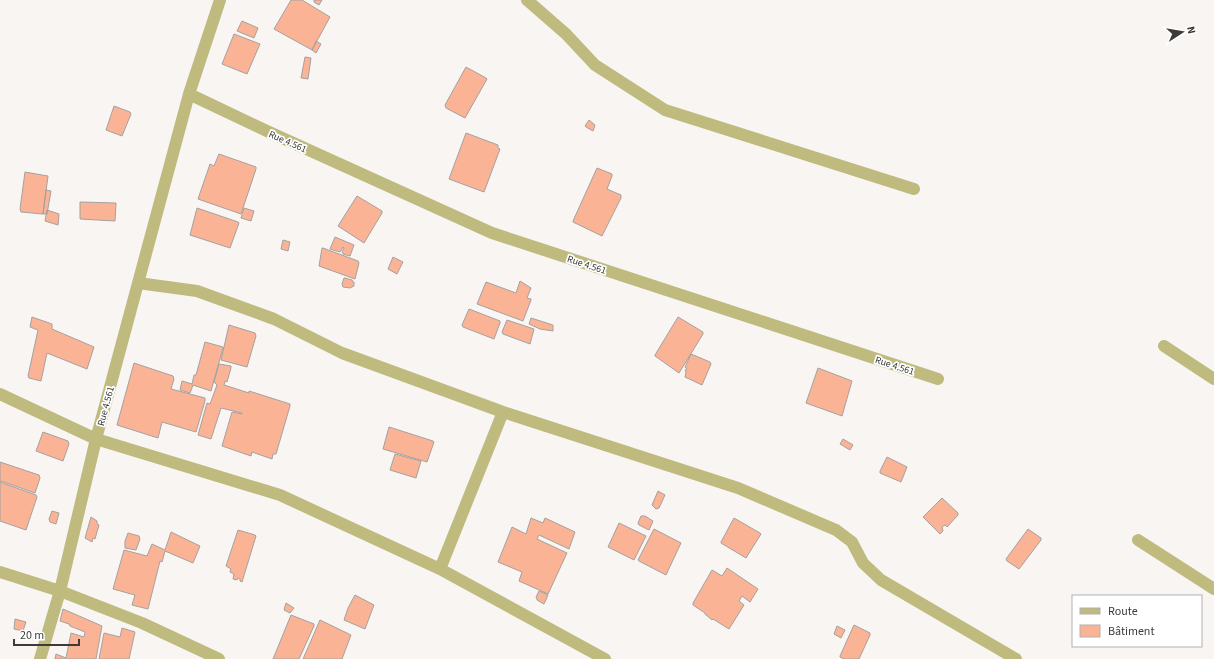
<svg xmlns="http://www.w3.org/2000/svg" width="1214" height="659" font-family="'Source Sans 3',sans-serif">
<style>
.building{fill:#fbb395;stroke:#a4a1a0}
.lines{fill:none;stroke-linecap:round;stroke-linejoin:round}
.minor{stroke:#bfba7e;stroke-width:12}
.labels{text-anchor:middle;stroke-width:3.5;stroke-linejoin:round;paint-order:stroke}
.street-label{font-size:10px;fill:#3c3b3a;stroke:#fff}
</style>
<rect width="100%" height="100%" fill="#f8f5f3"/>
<!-- building -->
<path class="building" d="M291,0H302L330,17L312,50L274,29Z
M314,0H322L319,5L314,2Z
M242,21L258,28L254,38L237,31Z
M234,34L260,44L247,74L222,64Z
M316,41L321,44L316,53L312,50Z
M305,57L311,58L308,79L301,78Z
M466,67L486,78L487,79L465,118L446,108L445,105Z
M114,106L130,112L131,114L122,136L106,130Z
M589,120L595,125L593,131L586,127L585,126Z
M466,133L498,145V148L500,149L484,192L449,179Z
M219,154L256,167V169L241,214L198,199L210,164L214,166Z
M597,168L612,174V176L607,189L621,195V198L602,236L573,222V221Z
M25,172L48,176L43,214L21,212L20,209Z
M46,190L51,191L47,214H43Z
M357,196L382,211V213L364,243L338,226Z
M80,202L116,203L115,221L80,219Z
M197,208L238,222L239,223L230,248L190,235Z
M244,208L254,211L251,221L241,218Z
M47,210L59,214L58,225L45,221Z
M335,237L354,245L350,256L343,254L342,252L344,248L343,247L340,252L330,249Z
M283,240L290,242L288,251L281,249Z
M322,248H323L358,261L359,263L355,279L319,266Z
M393,257L403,262L397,274L388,269Z
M344,278H345L352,280L353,282H354V286L350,288L343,287L342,284Z
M520,281L531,288L527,298L531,299V300L523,321L477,304L486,282L516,293Z
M469,309L500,321V323L494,339L463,327L462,325Z
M32,317L52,324V329L94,347L87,369L47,353L41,381L29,378L28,376L38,330L30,327Z
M678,317L703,332V334L679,373L655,356V355Z
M531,318L553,325V331L540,329L529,324Z
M507,320L534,329L530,344L503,334L502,332Z
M229,325L255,333L256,336L247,367L221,360Z
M205,342L223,347V348L211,391L193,385L190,393L180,390L182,381L192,384L194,375H196Z
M691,354L710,362L711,364L702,385L685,377L686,372L685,370L687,369L685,367Z
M134,363L173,376L174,379L171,389L205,398V401L196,432L162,422L158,438L117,425Z
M219,364L231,366V368L227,382L225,381L224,385L249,393V391L290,404V406L276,454H273L272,459L252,452L251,456L222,446L232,412L242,414V413L221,408L211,439L198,435L207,403L210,404L217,385L214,382Z
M818,368L852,381L842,416L806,403Z
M389,427L433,441L434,442L427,462L383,449Z
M43,432L68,441L69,444L63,461L36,451Z
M843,439L853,445L850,450L840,444Z
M395,454L421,461L416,478L390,470Z
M887,457L907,467L901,482L880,473V471Z
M0,462L39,475L40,478L35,493L1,481L0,482Z
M0,482L36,495L37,497L26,530L0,521Z
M658,491L665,495L659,508L656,509L652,505Z
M942,498L958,513V515L947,527L945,525L942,527L943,531L940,534L923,517Z
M52,511L59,513L56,524L50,522L49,519Z
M641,516H645L653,521L649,530L639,525L638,523Z
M91,517L97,521V524L99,525L95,539L93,538L92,542L85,538Z
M531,518L543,523L545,518L575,532L569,549L539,535L537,539L567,553L548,594L519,581L522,572L498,562L512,527L526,534Z
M734,518L760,533L761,534L746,558L721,543V542Z
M619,523L646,536L634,560L608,547Z
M654,529L681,543L666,575L639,561L638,560Z
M1028,529L1041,538V540L1019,569L1007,561L1006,559Z
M238,530L255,535L256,536L242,582L240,581V579L238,578L237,580L233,579L234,574L230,572L231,569L226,566Z
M171,532L200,546L193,563L165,551L162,562L160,561L148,609L132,605L135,595L113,589L124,550L147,556L152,544L165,550Z
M128,533L139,536L140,539L136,550L125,548V541Z
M727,568L758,589L750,602L742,596L739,601L744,605L729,629L713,619L712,620L705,614V613L693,605V603L712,570L722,576Z
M539,591L548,595L544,604L537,600V599L536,597Z
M355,595L374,605L365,629L344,620L348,608Z
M286,603L294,608L290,613L284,610Z
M63,609L102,626L96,659H55L56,654L66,658L71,633L84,637L85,632L70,626L69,624L60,621Z
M291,615L314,624V626L299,659H273Z
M15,619L26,622L23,631L14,629Z
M320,620L351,635L342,659H303Z
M854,625L870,633V635L859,659H844L840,657V656Z
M837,626L845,630L841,638L834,634Z
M122,628L135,632L129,659H99L104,633L120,637Z"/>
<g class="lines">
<!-- minor -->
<path class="minor" d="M527,0L566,34L595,65L665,110L914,189
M189,94L220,0
M138,283L197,291L274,319L342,353L503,412L738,488L836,530L852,542L863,563L881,580L1016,659
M1164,346L1214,379
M0,394L96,439L280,495L440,569L605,659
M1138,540L1214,589
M440,569L503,412
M0,572L60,591L142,623L219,659
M40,659L60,591L96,439L189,94L269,132L492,233L938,379"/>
</g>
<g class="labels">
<!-- street labels -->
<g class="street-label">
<text transform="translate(288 141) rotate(24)" y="4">Rue 4.561</text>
<text transform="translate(587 264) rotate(18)" y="4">Rue 4.561</text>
<text transform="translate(895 365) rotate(18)" y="4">Rue 4.561</text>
<text transform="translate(105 406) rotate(-75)" y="4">Rue 4.561</text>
</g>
</g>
<!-- legend -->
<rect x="1072" y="595" width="130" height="52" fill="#ffffff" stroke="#b1b1b0"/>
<rect x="1080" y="608" width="20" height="6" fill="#bfba7e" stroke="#b1b1b0"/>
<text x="1108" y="615" font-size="12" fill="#3c3b3a">Route</text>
<rect x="1080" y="625" width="20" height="12" fill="#fbb395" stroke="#b1b1b0"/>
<text x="1108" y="635" font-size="12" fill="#3c3b3a">Bâtiment</text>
<!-- north arrow -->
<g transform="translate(1182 32) rotate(78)" stroke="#ffffff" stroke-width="3" paint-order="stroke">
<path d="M0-3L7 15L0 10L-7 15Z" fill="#3c3b3a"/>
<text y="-6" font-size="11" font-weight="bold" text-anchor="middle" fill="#3c3b3a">N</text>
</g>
<!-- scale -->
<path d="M14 639v6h65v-6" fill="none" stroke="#3c3b3a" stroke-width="2"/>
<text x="20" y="639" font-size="12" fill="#3c3b3a" stroke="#ffffff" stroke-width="3" paint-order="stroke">20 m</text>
</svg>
